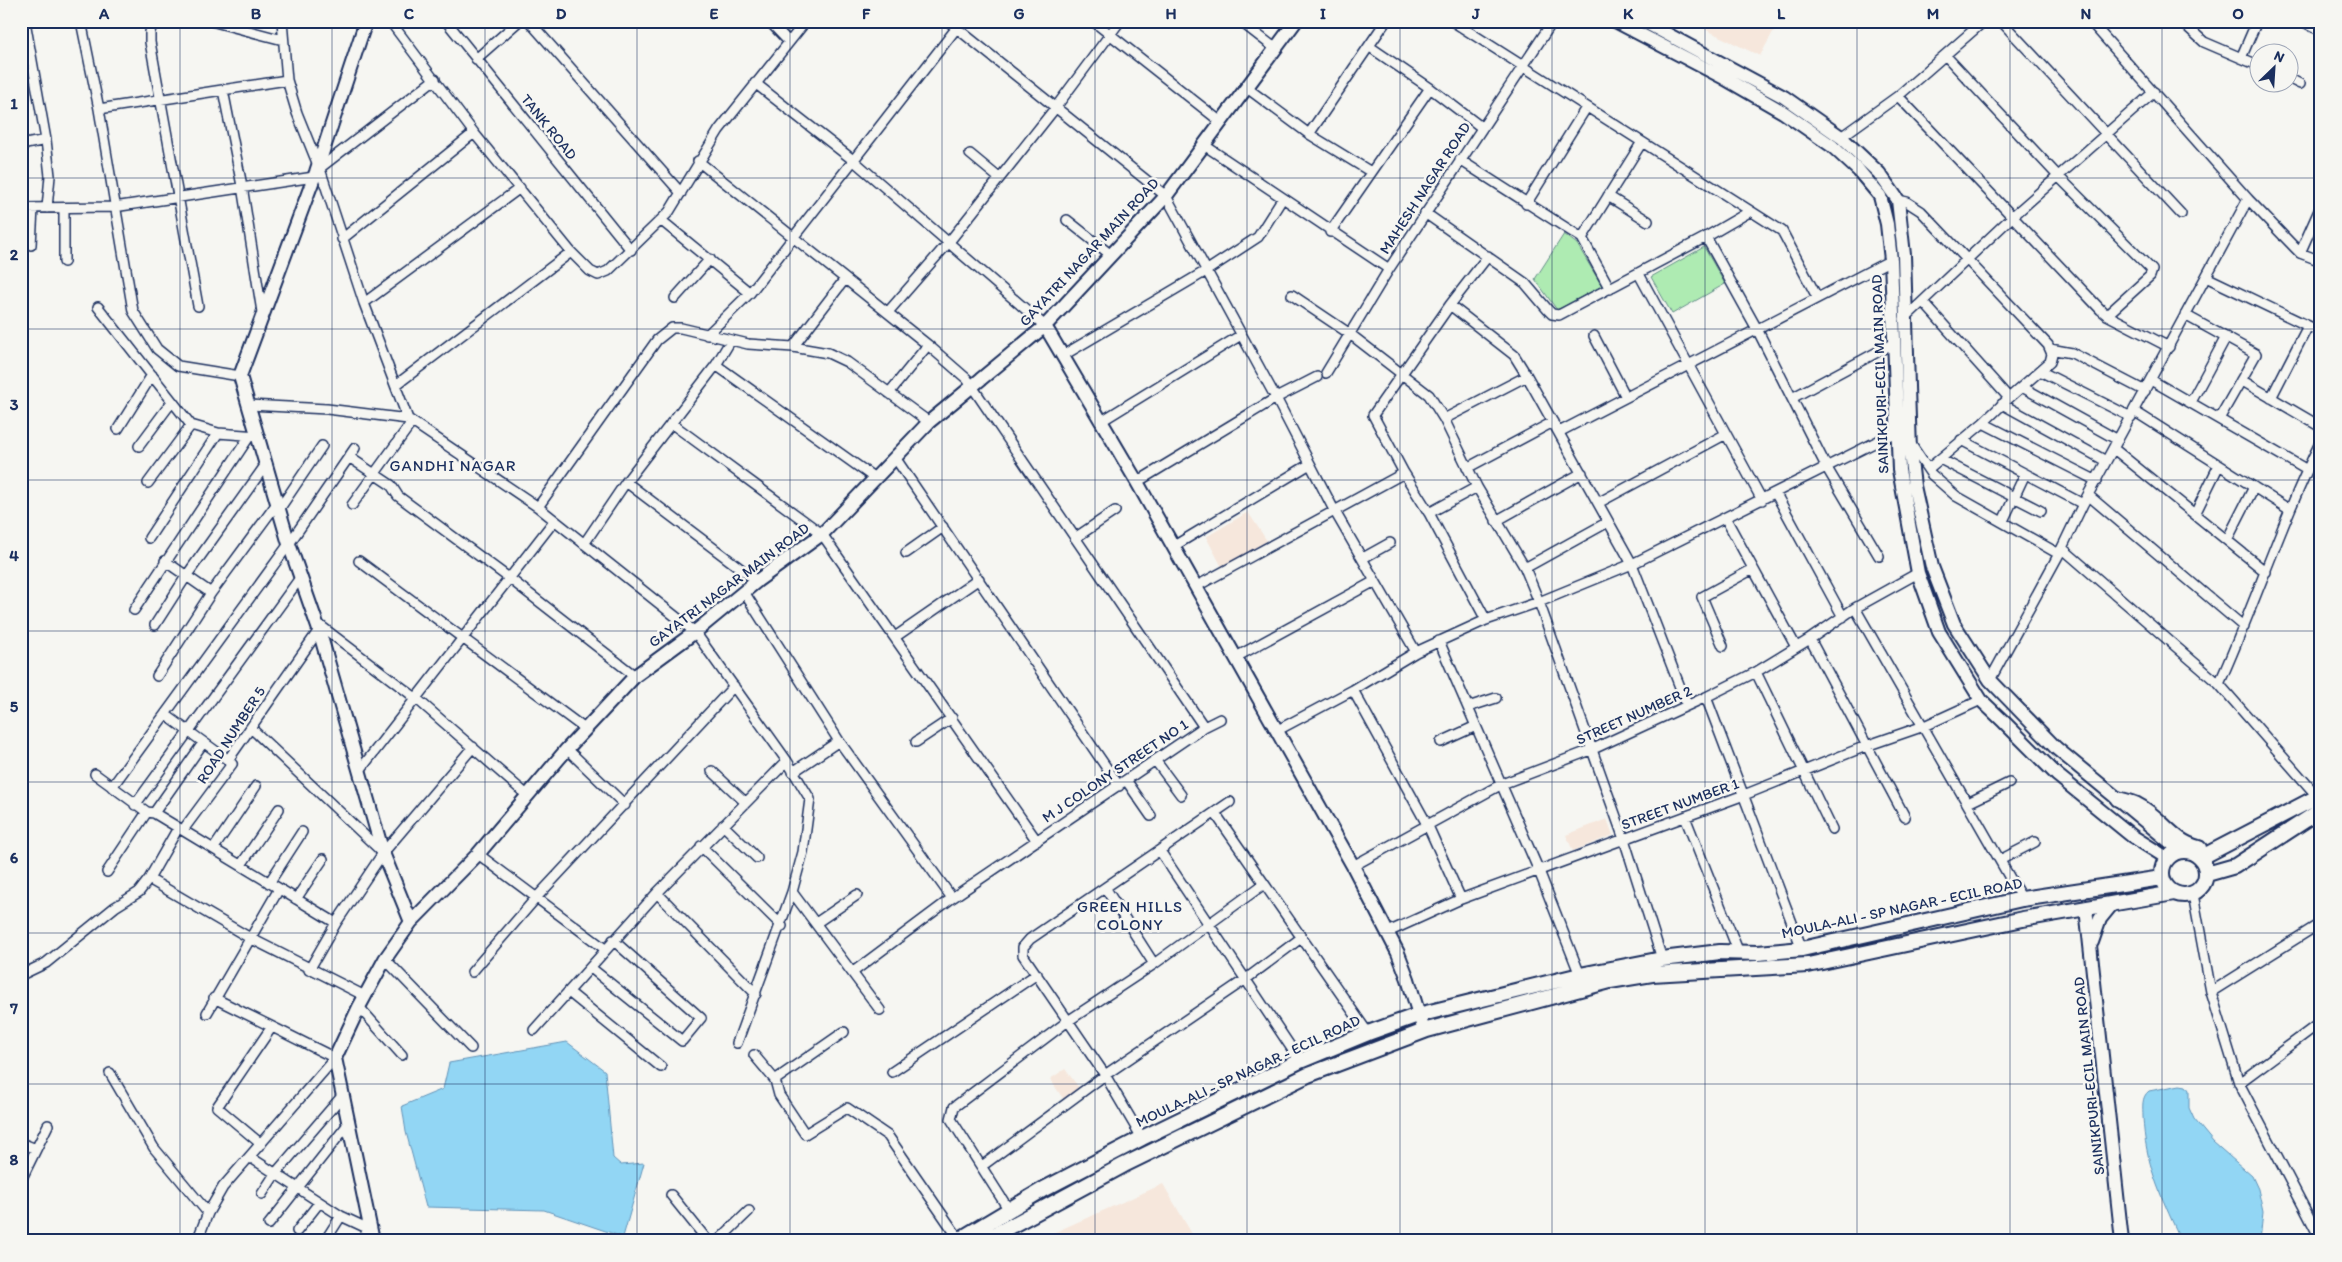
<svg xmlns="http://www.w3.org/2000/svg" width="2342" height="1262" font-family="Itim,sans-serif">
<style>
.built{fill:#f6e7dc}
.green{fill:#aeebb2;stroke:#648d88}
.water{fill:#92d6f4;stroke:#6293b8}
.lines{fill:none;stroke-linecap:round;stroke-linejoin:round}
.street-casing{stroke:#1b2f5e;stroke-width:12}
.secondary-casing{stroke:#1b2f5e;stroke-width:16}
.primary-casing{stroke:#1b2f5e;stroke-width:18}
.street{stroke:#f6f6f2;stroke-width:9}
.secondary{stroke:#f6f6f2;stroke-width:12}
.primary{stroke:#f6f6f2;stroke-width:14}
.grid{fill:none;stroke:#1b2f5e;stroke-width:1;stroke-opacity:0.55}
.labels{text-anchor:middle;stroke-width:5;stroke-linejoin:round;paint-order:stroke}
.street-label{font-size:15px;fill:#1b2f5e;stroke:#f6f6f2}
.neighbourhood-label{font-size:16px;letter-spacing:1px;fill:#1b2f5e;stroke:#f6f6f2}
.neatline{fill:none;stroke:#1b2f5e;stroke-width:2}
.grid-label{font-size:16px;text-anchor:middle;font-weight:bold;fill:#1b2f5e}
</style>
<rect width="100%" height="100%" fill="#f6f6f2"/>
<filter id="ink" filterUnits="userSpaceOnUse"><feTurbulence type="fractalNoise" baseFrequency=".02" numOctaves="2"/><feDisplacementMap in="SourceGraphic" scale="10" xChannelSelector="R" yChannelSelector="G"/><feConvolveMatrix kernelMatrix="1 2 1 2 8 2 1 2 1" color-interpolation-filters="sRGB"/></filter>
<g filter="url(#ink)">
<!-- built -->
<path class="built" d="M1688,21H1779L1760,56Z
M1248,512L1267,541L1222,567L1206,537Z
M1607,819L1613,835L1573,851L1566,835Z
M1065,1069L1080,1089L1064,1100L1050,1079Z
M1163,1184L1196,1241H1035Z"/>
<!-- green -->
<path class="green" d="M1564,234L1577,244L1602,286L1557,310L1535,279Z
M1704,247L1725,284L1672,314L1651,277Z"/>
<!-- water -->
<path class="water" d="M567,1042L605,1071L613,1158L621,1165L644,1163L623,1237L544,1210L426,1207L406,1132L402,1106L443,1089L449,1063Z
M2180,1085L2186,1086L2189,1090V1108L2194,1119L2213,1142L2252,1176L2258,1189L2263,1212L2260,1241H2184L2179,1236C2160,1194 2145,1163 2143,1117C2143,1107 2141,1097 2149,1091Z"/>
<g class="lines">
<!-- street casing -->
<g class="street-casing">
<path id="street" d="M25,21L46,140L50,176L47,208
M81,21L99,109L133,311L157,349L178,366L240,376
M153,21L150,32V42L198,306
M211,21L283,40
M282,21L287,80L297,113L318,165
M390,21L474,133L571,252L590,271L598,275L608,271L669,212L719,130L806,21
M446,21L631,250
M529,21L681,193
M769,21L789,42
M948,21L1166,196L1276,398L1334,510L1416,652
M1093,21L1221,122
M1240,21L1276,49
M1452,21L1782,231L1817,297
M2001,21L2181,214
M2090,21L2248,199L2300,253L2321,261
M2181,21L2204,42L2260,66
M2302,21L2321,31
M1370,47L1430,88L1481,127
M1945,55L2058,176L2152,270L2150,276L2107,315
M2241,58L2257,21
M476,59L519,21
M2290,79L2300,84
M755,83L853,160L1045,326
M1247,88L1309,134L1371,172
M223,90L242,186L262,312
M1898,96L2101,310L2107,315L2169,347
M99,109L287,80
M1309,134L1386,21
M1841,137L1898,96L1984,21
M21,145L46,140
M1204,145L1389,269
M970,154L999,178
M1460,160L1582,238L1610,289
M698,161L928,345L889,393
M320,169L364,303L408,419L538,507
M316,171L435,79
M1608,196L1648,221
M1898,200L1907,202L1921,211L2048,345L2052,354L2050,362L2009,398
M1526,204L1586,108
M21,208L114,207L314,177
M1425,213L1525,283L1548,310L1552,314L1559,315L1706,237L1749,212
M1067,220L1111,255
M662,221L750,293
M1330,232L1430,88
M1706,237L1757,329L1827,468L1879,556
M1582,238L1642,142
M342,239L474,133
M31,245L33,208
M2300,253L2321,206
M64,262V208
M1639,274L1762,500
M2206,277L2321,332
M1292,295L1350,334L1429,395L1444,419L1477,487L1525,568L1539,602L1624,839L1662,959
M675,298L710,259
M364,303L520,188
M1924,303L2009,398L1983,423L1928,469
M1450,305L1514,355L1527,376L1632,564L1687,705
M98,307L191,425L218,433L258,436
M888,312L949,242L1056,107L1120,21
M2185,315L2256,354L2219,419
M1904,319L2013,216L2154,92
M707,335L750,293L962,21
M1594,336L1626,397
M793,347L845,279
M2050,349L2072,353L2145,391
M1062,356L1206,271L1258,237L1282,199
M716,365L876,479
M2040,371L2131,417
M1326,373L1389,269L1553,21
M2151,380L2307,470
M2241,380L2321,427
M396,385L571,252
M2022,387L2118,440
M1792,398L1894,343
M2271,398L2308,326
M2191,402L2226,337
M2002,404L2106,461
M249,405L327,409L408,419
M2134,411L2290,510
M1444,419L1527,376
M1100,422L1241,335
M671,423L822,534L1037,841
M1983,423L2097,481
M118,429L152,375
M1559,432L1891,260
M1961,440L2083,504
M1910,443L1931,474L1956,496L2059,554
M139,446L171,403
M2114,449L2266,572
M349,457L391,485L398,496L509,578L635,676
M896,459L1119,786
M1940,459L2041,511
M1467,468L1553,422
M626,482L757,581
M1137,482L1276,398L1317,377
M148,483L191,425
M1776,494L1843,617
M2088,495L2244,627
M1598,503L1726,434
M352,505L412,422
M280,508L322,446
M1429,513L1477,487
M2195,514L2219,465
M1726,519L1796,647
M1496,521L1582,473
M2003,521L2025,474
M149,538L218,433
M1075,538L1115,511
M2227,540L2254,487
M584,544L626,482L716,365L731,340
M1174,546L1310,464
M2062,548L2219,684L2318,797
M906,553L943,527
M1363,558L1390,543
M165,561L211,593
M359,561L585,729
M1525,568L1608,522
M1197,586L1404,473
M744,592L839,741L952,898
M1855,608L2022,899
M134,610L249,437
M1486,620L1429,513L1404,473L1373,415L1450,305L1488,256
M317,623L417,699L528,796
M155,625L187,575L267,463
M895,637L979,579
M1810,639L1905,817
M1439,641L1539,871L1580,975
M1723,646L1702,597L1753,569
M1236,657L1375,581
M1756,672L1832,829
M157,676L211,593L278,502
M1990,680L2059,554L2083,504L2248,199
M2219,684C2255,604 2282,520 2321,441
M1353,690L1428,826L1461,899
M1706,697L1802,949
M1468,707L1496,698
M166,715L228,760
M1204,727L1220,719
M251,728L382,852
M1276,731L1353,690L1416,652L1486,620L1539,602L1632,564L1896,432
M916,742L952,718
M1441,742L1476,726
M567,749L625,805
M1155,760L1181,795
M360,770L554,521
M712,771L745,802
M793,772L839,741
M95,774L147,812L154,813L336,923
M1126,780L1151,816
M112,787L289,544L355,448
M1968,803L2009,783
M135,805L300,578
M154,813L203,743
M1215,813L1368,1033
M1685,817L1739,953
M723,825L757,858
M178,828L149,879L250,938L365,996
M183,830L232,764L228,760L319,630
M701,846L782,926
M214,848L256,786
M1160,851L1300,1061
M478,854L605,949
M2000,860L2035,842
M241,865L279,809
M1353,866L1502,784L1591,750L1706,697L1756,672L1810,639L1855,608L1918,573
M107,872L147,812
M269,883L302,832
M1106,889L1154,964
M792,892L880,1010
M657,893L756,994
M2193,894L2211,992L2239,1083L2321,1240
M296,899L323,859
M816,923L857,895
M1388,932L1461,899L1744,795L1866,746L1924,726L1981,700
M385,959L471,1048
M591,968L682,1041L701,1018L613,940
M309,970L336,923L383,853L473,747
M472,972L536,898L734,686
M853,972L952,898L1204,727L967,379L928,345
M21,975L46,963L115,907L139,892L149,879
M2211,992L2321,923
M570,993L661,1067
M359,1007L402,1055
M207,1013L279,889
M534,1030L657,893L787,761
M737,1043L792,892L803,852L810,799L787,761L695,632L538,507L657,340L672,328H681L748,344L793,347L828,353L847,362L929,422
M754,1055L775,1080L779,1095L805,1134L847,1108L888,1136L959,1239
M892,1072L1037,974
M110,1073L154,1148L208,1213
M775,1080L844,1032
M2239,1083L2321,1022
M1142,1138L1105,1075L1023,955V947L1030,939L1230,802
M21,1143L36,1149
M261,1144L217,1107L271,1028
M250,1157L341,1216L369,1229L361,1241
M982,1166L1105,1075L1246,979L1301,938
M21,1180L48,1125
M262,1194L275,1174L343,1095
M671,1195L708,1241
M1009,1210L951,1119L954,1107L1068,1021L1154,964L1264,884
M269,1224L349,1123
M297,1231L319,1203
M197,1241L208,1213L223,1187L335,1058L214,998
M325,1241L341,1216
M439,1241H443
M718,1241L749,1211"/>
</g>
<!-- secondary casing -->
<g class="secondary-casing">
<path id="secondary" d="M366,21L316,172L240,376L289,544L319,630L383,853L411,922
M1615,21L1724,78L1783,112L1832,146L1859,171L1880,196L1887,224L1891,260L1899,470L1918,573L1939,632L1981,700L2004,722L2057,775L2132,836L2167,858
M1643,21L1784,97L1841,137L1879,173L1898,200L1904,255L1910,452L1914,486L1932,567L1954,624L1990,680L2056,748L2181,851
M1045,326L1137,482L1353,866L1398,953L1408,979L1424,1031
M2086,908L2122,1241
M2092,942L2100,919L2113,903
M373,1241L335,1058L359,1007L385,959L411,922L478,854L567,749L635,676L695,632L757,581L822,534L929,422L1045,326L1166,196L1296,21"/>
</g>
<!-- primary casing -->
<g class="primary-casing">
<path id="primary" d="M2118,799C2124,801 2132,802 2137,805C2160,816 2173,843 2199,848
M2162 873a22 22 0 1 1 44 0a22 22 0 1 1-44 0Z
M2200,858L2321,795
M2207,874L2235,866L2321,810
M957,1241L1044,1189L1142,1138L1300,1061L1368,1033L1418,1015L1580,975L1662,959L1720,952L1758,953L1802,949L2022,899L2162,878
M983,1241L1124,1165L1308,1075L1427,1030L1610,981L1652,974L1808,965L2023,919L2174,893"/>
</g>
<!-- street -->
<use href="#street" class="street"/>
<!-- secondary -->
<use href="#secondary" class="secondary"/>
<!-- primary -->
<use href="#primary" class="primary"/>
</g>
</g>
<!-- grid -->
<path class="grid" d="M180,21V1241M332,21V1241M485,21V1241M637,21V1241M790,21V1241M942,21V1241M1095,21V1241M1247,21V1241M1400,21V1241M1552,21V1241M1705,21V1241M1857,21V1241M2010,21V1241M2162,21V1241M21,178H2321M21,329H2321M21,480H2321M21,631H2321M21,782H2321M21,933H2321M21,1084H2321"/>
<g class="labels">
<!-- street labels -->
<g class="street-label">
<text transform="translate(549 127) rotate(51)" y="5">TANK ROAD</text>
<text transform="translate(1425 188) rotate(-57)" y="5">MAHESH NAGAR ROAD</text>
<text transform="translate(1089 252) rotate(-47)" y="5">GAYATRI NAGAR MAIN ROAD</text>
<text transform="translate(1880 374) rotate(-92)" y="5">SAINIKPURI-ECIL MAIN ROAD</text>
<text transform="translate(729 585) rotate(-37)" y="5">GAYATRI NAGAR MAIN ROAD</text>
<text transform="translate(1634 715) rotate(-24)" y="5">STREET NUMBER 2</text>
<text transform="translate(231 735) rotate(-57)" y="5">ROAD NUMBER 5</text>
<text transform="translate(1115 771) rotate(-34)" y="5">M J COLONY STREET NO 1</text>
<text transform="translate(1680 804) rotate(-20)" y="5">STREET NUMBER 1</text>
<text transform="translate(1902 908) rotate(-12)" y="5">MOULA-ALI - SP NAGAR - ECIL ROAD</text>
<text transform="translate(1248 1071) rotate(-25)" y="5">MOULA-ALI - SP NAGAR - ECIL ROAD</text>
<text transform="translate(2089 1076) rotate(-96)" y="5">SAINIKPURI-ECIL MAIN ROAD</text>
</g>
<!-- neighbourhood labels -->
<g class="neighbourhood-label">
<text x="453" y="471">GANDHI NAGAR</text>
<text x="1130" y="912">GREEN HILLS<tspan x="1130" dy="18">COLONY</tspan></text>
</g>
</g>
<!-- margin -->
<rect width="2342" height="1262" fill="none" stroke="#f6f6f2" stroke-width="55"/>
<!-- north arrow -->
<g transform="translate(2274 68) rotate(25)"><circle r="24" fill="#f6f6f2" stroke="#9ea6b7"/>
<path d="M0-4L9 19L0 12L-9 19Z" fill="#1b2f5e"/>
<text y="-8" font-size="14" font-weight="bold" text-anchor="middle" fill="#1b2f5e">N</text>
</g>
<rect x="28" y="28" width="2286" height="1206" class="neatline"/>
<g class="grid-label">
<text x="104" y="19">A</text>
<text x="256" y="19">B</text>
<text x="409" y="19">C</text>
<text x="561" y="19">D</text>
<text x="714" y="19">E</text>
<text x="866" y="19">F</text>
<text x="1019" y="19">G</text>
<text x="1171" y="19">H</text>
<text x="1323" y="19">I</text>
<text x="1476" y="19">J</text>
<text x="1628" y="19">K</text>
<text x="1781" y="19">L</text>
<text x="1933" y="19">M</text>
<text x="2086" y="19">N</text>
<text x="2238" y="19">O</text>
<text x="14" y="109">1</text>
<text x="14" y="260">2</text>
<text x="14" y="410">3</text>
<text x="14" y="561">4</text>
<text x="14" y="712">5</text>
<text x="14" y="863">6</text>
<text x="14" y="1014">7</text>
<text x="14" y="1165">8</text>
</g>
</svg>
